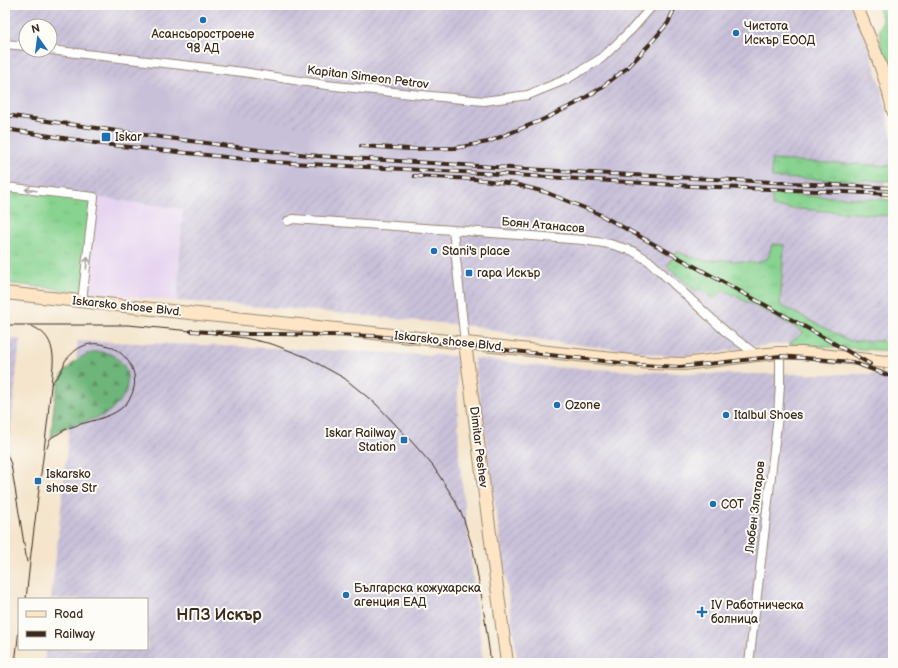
<svg xmlns="http://www.w3.org/2000/svg" width="898" height="668" font-family="'Balsamiq Sans',sans-serif">
<style>
.built{fill:#e6d3f0}
.industrial{fill:url(#industrial-furrows);fill-rule:evenodd}
.railway{fill:#c8c0d8}
.grass{fill:url(#grass-tufts);stroke:#627e57}
.forest{fill:url(#forest-firs);stroke:#54704c}
.lines{fill:none;stroke-linecap:round;stroke-linejoin:round}
.street-casing{stroke:#988875;stroke-width:10}
.secondary-casing{stroke:#988875;stroke-width:14}
.street{stroke:#fff;stroke-width:8}
.secondary{stroke:#fde5c5;stroke-width:12}
.tram{stroke:#3b2a1e;stroke-width:1}
.rail-casing{stroke:#3b2a1e;stroke-width:4}
.rail{stroke:#fdfcf7;stroke-width:2.5;stroke-dasharray:8;stroke-linecap:butt}
.oneway{stroke:#a79f9a}
.poi-dot{fill:#1f6fb2;stroke:#fdfcf7;stroke-width:1.5}
.labels{text-anchor:middle;stroke-width:4;stroke-linejoin:round;paint-order:stroke}
.poi-label{font-size:12px;fill:#3b2a1e;stroke:#fdfcf7;text-anchor:start}
.street-label{font-size:12px;fill:#3b2a1e;stroke:#fdfcf7}
.district-label{font-size:16px;font-weight:bold;fill:#3b2a1e;stroke:#fdfcf7}
</style>
<defs>
<pattern id="industrial-furrows" width="10" height="10" patternUnits="userSpaceOnUse"><rect width="10" height="10" fill="#c8c0d8"/><path d="M-1 1l2-2M0 10L10 0M9 11l2-2" fill="none" stroke="#ada5b9"/></pattern>
<pattern id="grass-tufts" width="24" height="20" patternUnits="userSpaceOnUse"><rect width="24" height="20" fill="#88d390"/><path d="M3 7l-1-3M5 7V3M7 7l1-3M15 17l-1-3M17 17v-4M19 17l1-3" fill="none" stroke="#76b57c"/></pattern>
<pattern id="forest-firs" width="22" height="20" patternUnits="userSpaceOnUse"><rect width="22" height="20" fill="#6eb57a"/><path d="M5 1l3.5 6h-7zM16 11l3.5 6h-7z" fill="#5c9363"/></pattern>
</defs>
<rect width="100%" height="100%" fill="#fdfcf7"/>
<filter id="ink" filterUnits="userSpaceOnUse"><feTurbulence type="fractalNoise" baseFrequency=".025" numOctaves="2"/><feDisplacementMap in="SourceGraphic" scale="8" xChannelSelector="R" yChannelSelector="G"/><feConvolveMatrix kernelMatrix="1 2 1 2 8 2 1 2 1" color-interpolation-filters="sRGB"/></filter>
<filter id="wash" filterUnits="userSpaceOnUse"><feTurbulence type="fractalNoise" baseFrequency=".012" numOctaves="4" result="noise"/><feDisplacementMap in="SourceGraphic" scale="16" xChannelSelector="R" yChannelSelector="G"/><feGaussianBlur stdDeviation="0.9" result="paint"/><feColorMatrix in="noise" values="0 0 0 0 0 0 0 0 0 0 0 0 0 0 0 0 0 1.4 0 .05"/><feComposite in="paint" operator="in"/></filter>
<g filter="url(#wash)">
<rect width="100%" height="100%" fill="#f4e5cc"/>
<!-- built -->
<path class="built" d="M94,197L183,209L177,301L83,292Z"/>
<!-- industrial -->
<path class="industrial" d="M5,5H851L867,41L883,95L893,143V166L771,160L772,207L893,216V333L883,341H850L777,344L679,357L524,338L481,327L306,310L177,301L183,209L94,197L5,187ZM26,26H50V50H26Z
M5,339H20L5,482Z
M78,341L200,345L457,356L459,458L483,663H44L46,649H147V599H51L57,547Z
M474,358L546,367L704,374H893V663H518Z"/>
<!-- railway -->
<path class="railway" d="M5,64L20,67L148,83L252,117L352,138L460,153L546,159L772,169V178L885,180L884,199L591,185L469,184L392,181L313,187L242,185L173,178L161,177L109,173V170L94,169V164L56,160L54,158L34,153L5,148Z"/>
<!-- grass -->
<path class="grass" d="M876,5H893V83L881,48L879,31L883,20Z
M771,160L893,166V181L772,178Z
M5,187L94,197L83,292L5,283Z
M772,194L893,200V216L772,207Z
M772,244L784,245L780,305L850,341H883L891,351L789,344L804,332L724,290L714,299L699,288L696,291L667,266L677,252L704,261L722,260L757,263L768,258Z"/>
<!-- forest -->
<path class="forest" d="M95,352C105,352 113,353 120,361C126,367 128,376 127,384C127,391 123,398 118,403C114,408 108,413 101,416C85,424 62,423 51,438C53,420 53,389 63,374C66,369 71,365 76,361C82,356 87,354 95,352Z"/>
</g>
<g filter="url(#ink)">
<g class="lines">
<!-- street casing -->
<g class="street-casing">
<path id="street" d="M5,44L26,46
M50,50L243,72L326,85L431,96L484,101L528,95L567,79L602,58L633,28L653,5
M5,187L94,197L82,301
M288,221L293,219L453,230L583,240L610,244L623,248L633,251L649,261L726,332L757,355
M453,230L465,343
M749,663L778,416L780,384V356L778,353"/>
</g>
<!-- secondary casing -->
<g class="secondary-casing">
<path id="secondary" d="M856,5C870,39 886,74 893,111
M5,293L650,363L684,364L757,355L778,353H802L877,361L886,362L893,361
M465,343L507,663"/>
</g>
<!-- street -->
<use href="#street" class="street"/>
<!-- secondary -->
<use href="#secondary" class="secondary"/>
<!-- tram -->
<path class="tram" d="M5,325H128L191,331L245,338L272,344L306,357L344,378L376,404L412,442L433,466L453,497L463,517L473,549L482,599L491,663
M47,448C48,446 49,441 50,439C52,437 55,435 58,434C78,419 116,423 130,398C149,364 105,329 76,350C73,353 68,357 65,361C64,363 64,367 62,369C60,375 54,379 51,384
M5,450L11,464L27,562
M26,599C32,538 41,478 48,417C49,403 51,389 52,374C53,366 54,358 52,350C50,338 42,330 31,326
M15,663L19,630"/>
<!-- rail casing -->
<g class="rail-casing">
<path id="rail" d="M5,115L145,135L260,150L318,156L591,173L893,188
M5,129L102,144L273,162L384,168L500,174L692,186L893,194
M361,146L409,149L455,148L488,142L542,120L575,104L601,88L627,68L649,45L668,23L676,5
M414,176L474,179L514,184L545,192L597,213L807,328L870,364
M191,331L249,334H277L375,336L514,351L639,365L680,367L780,356L852,362L893,377"/>
</g>
<!-- rail -->
<use href="#rail" class="rail"/>
</g>
<!-- one-way arrows -->
<defs><path id="oneway-shaft" d="M-6 0H5M1.5-3L5.5 0L1.5 3" fill="none" stroke-width="1.6" stroke-linecap="round" stroke-linejoin="round"/></defs>
<g class="oneway">
<use href="#oneway-shaft" transform="translate(31 190) rotate(-173)"/>
<use href="#oneway-shaft" transform="translate(87 263) rotate(-83)"/>
</g>
</g>
<!-- markers -->
<g class="poi-dot">
<circle cx="203" cy="20" r="4"/>
<circle cx="736" cy="33" r="4"/>
<rect x="101" y="132" width="10" height="10" rx="2"/>
<circle cx="434" cy="251" r="4"/>
<rect x="465" y="269" width="8" height="8" rx="2"/>
<circle cx="557" cy="405" r="4"/>
<circle cx="726" cy="415" r="4"/>
<rect x="400" y="436" width="8" height="8" rx="2"/>
<rect x="34" y="477" width="8" height="8" rx="2"/>
<circle cx="713" cy="504" r="4"/>
<circle cx="346" cy="595" r="4"/>
<path d="M700 606h4v4h4v4h-4v4h-4v-4h-4v-4h4z"/>
</g>
<g class="labels">
<!-- poi labels -->
<g class="poi-label">
<text x="744" y="30">Чистота<tspan x="744" dy="14">Искър ЕООД</tspan></text>
<text x="203" y="38" text-anchor="middle">Асансьоростроене<tspan x="203" dy="14">98 АД</tspan></text>
<text x="115" y="141">Iskar</text>
<text x="442" y="255">Stani's place</text>
<text x="477" y="277">гара Искър</text>
<text x="565" y="409">Ozone</text>
<text x="734" y="419">Italbul Shoes</text>
<text x="396" y="437" text-anchor="end">Iskar Railway<tspan x="396" dy="14">Station</tspan></text>
<text x="46" y="478">Iskarsko<tspan x="46" dy="14">shose Str</tspan></text>
<text x="721" y="508">СОТ</text>
<text x="354" y="592">Българска кожухарска<tspan x="354" dy="14">агенция ЕАД</tspan></text>
<text x="711" y="609">IV Работническа<tspan x="711" dy="14">болница</tspan></text>
</g>
<!-- street labels -->
<g class="street-label">
<text transform="translate(368 77) rotate(7)" y="4">Kapitan Simeon Petrov</text>
<text transform="translate(543 225) rotate(5)" y="4">Боян Атанасов</text>
<text transform="translate(127 306) rotate(6)" y="4">Iskarsko shose Blvd.</text>
<text transform="translate(449 341) rotate(6)" y="4">Iskarsko shose Blvd.</text>
<text transform="translate(479 447) rotate(83)" y="4">Dimitar Peshev</text>
<text transform="translate(755 507) rotate(-83)" y="4">Любен Златаров</text>
</g>
<!-- district labels -->
<g class="district-label">
<text x="219" y="620">НПЗ Искър</text>
</g>
</g>
<!-- margin -->
<rect width="898" height="668" fill="none" stroke="#fdfcf7" stroke-width="20"/>
<!-- legend -->
<rect x="18" y="598" width="130" height="52" fill="#fdfcf7" stroke="#afa8a0"/>
<rect x="26" y="611" width="20" height="6" fill="#fde5c5" stroke="#afa8a0"/>
<text x="54" y="618" font-size="12" fill="#3b2a1e">Road</text>
<rect x="26" y="631" width="20" height="6" fill="#3b2a1e" stroke="#afa8a0"/>
<text x="54" y="638" font-size="12" fill="#3b2a1e">Railway</text>
<!-- north arrow -->
<g transform="translate(38 38) rotate(346)"><circle r="19" fill="#fdfcf7" stroke="#afa8a0"/>
<path d="M0-3L7 15L0 10L-7 15Z" fill="#1f6fb2"/>
<text y="-6" font-size="11" font-weight="bold" text-anchor="middle" fill="#3b2a1e">N</text>
</g>
</svg>
